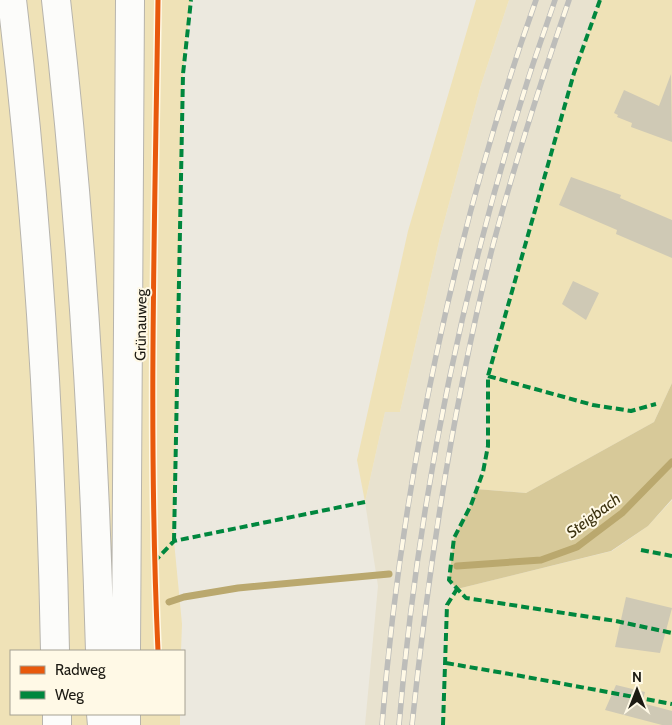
<svg xmlns="http://www.w3.org/2000/svg" width="672" height="725" font-family="Cabin,sans-serif">
<style>
.built{fill:#e8e2cf}
.green{fill:#efe2b7}
.forest{fill:#d7c999}
.lines{fill:none;stroke-linecap:round;stroke-linejoin:round}
.stream{stroke:#baa86e;stroke-width:7}
.building{fill:#cfc9b5}
.highway-casing{stroke:#b7b4ac;stroke-width:30}
.highway{stroke:#fcfcfa;stroke-width:28}
.rail-casing{stroke:#bdbdba;stroke-width:5.5}
.rail{stroke:#fff9e6;stroke-width:4;stroke-dasharray:11;stroke-linecap:butt}
.quiet{stroke:#00873e;stroke-width:4;stroke-dasharray:8 4;stroke-linecap:butt}
.cycleway-casing{stroke:#fff9e6;stroke-width:8}
.cycleway{stroke:#e8590c;stroke-width:5}
.labels{text-anchor:middle;stroke-width:4;stroke-linejoin:round;paint-order:stroke}
.street-label{font-size:15px;fill:#1c1a13;stroke:#fff9e6}
.water-label{font-size:16px;font-style:italic;fill:#3e3411;stroke:#fff9e6}
</style>
<rect width="100%" height="100%" fill="#ece9df"/>
<!-- built -->
<path class="built" d="M509,0H600L574,73L488,376V446L483,472L471,505L449,580L457,589L447,605L443,725H365L378,586L365,502L385,412H400L440,237L481,85Z"/>
<!-- green -->
<path class="green" d="M0,0H191L183,74L174,541L182,624L181,651H11V714H180V725H0Z
M476,0H509L481,85L440,237L400,412H385L365,502L357,460L408,231Z
M600,0H672V383L654,422L526,493L476,489L483,472L488,446V376L574,73Z
M672,500V725H443L447,605L457,589L612,551L648,526Z"/>
<!-- forest -->
<path class="forest" d="M672,383V499L648,526L611,551L457,589L449,580L454,538L471,505L476,489L526,493L654,422Z"/>
<g class="lines">
<!-- stream -->
<path class="stream" d="M457,566L541,560L577,547L622,513L672,462
M169,602L184,597L238,588L389,574"/>
</g>
<!-- building -->
<path class="building" d="M671,74L672,142L631,127L632,123L617,117L618,115L614,113L624,90L659,106Z
M571,177L621,195L620,198L672,220V258L616,234L617,230L559,205Z
M573,281L599,293L586,320L562,304Z
M626,597L672,608L660,653L615,647Z
M616,685L645,692L642,703L672,711V725H662L605,710Z"/>
<g class="lines">
<!-- highway casing -->
<g class="highway-casing">
<path id="highway" d="M12,0C38,216 51,434 55,651
M56,0C81,216 94,434 100,651
M126,651L130,0
M57,714V725
M101,714L102,725
M126,714V725"/>
</g>
<!-- highway -->
<use href="#highway" class="highway"/>
<!-- rail casing -->
<g class="rail-casing">
<path id="rail" d="M382,725C401,483 455,228 536,0
M399,725C417,510 460,295 525,89C534,59 545,30 555,0
M412,725C429,563 453,403 493,245C515,162 541,81 569,0"/>
</g>
<!-- rail -->
<use href="#rail" class="rail"/>
<!-- quiet -->
<path class="quiet" d="M600,0L574,73L488,376V446L483,472L471,505L454,538L449,580L466,598L616,621L672,633
M488,376L593,405L631,411L656,404
M174,541L183,74L191,0
M641,550L672,556
M154,562L174,541L365,502
M446,663L521,676L672,704
M443,725L447,605L457,589"/>
<!-- cycleway casing -->
<g class="cycleway-casing">
<path id="cycleway" d="M158,0C155,217 148,434 158,651"/>
</g>
<!-- cycleway -->
<use href="#cycleway" class="cycleway"/>
</g>
<g class="labels">
<!-- street labels -->
<g class="street-label">
<text transform="translate(141 325) rotate(-89)" y="5">Grünauweg</text>
</g>
<!-- water labels -->
<g class="water-label">
<text transform="translate(593 515) rotate(-37)" y="6">Steigbach</text>
</g>
</g>
<!-- legend -->
<rect x="10" y="650" width="175" height="65" fill="#fff9e6" stroke="#a4a092"/>
<rect x="20" y="666" width="25" height="8" fill="#e8590c" stroke="#a4a092"/>
<text x="55" y="675" font-size="15" fill="#1c1a13">Radweg</text>
<rect x="20" y="691" width="25" height="8" fill="#00873e" stroke="#a4a092"/>
<text x="55" y="700" font-size="15" fill="#1c1a13">Weg</text>
<!-- north arrow -->
<g transform="translate(637 690)" stroke="#fff9e6" stroke-width="4" paint-order="stroke">
<path d="M0-4L9 19L0 12L-9 19Z" fill="#1c1a13"/>
<text y="-8" font-size="14" font-weight="bold" text-anchor="middle" fill="#1c1a13">N</text>
</g>
</svg>
